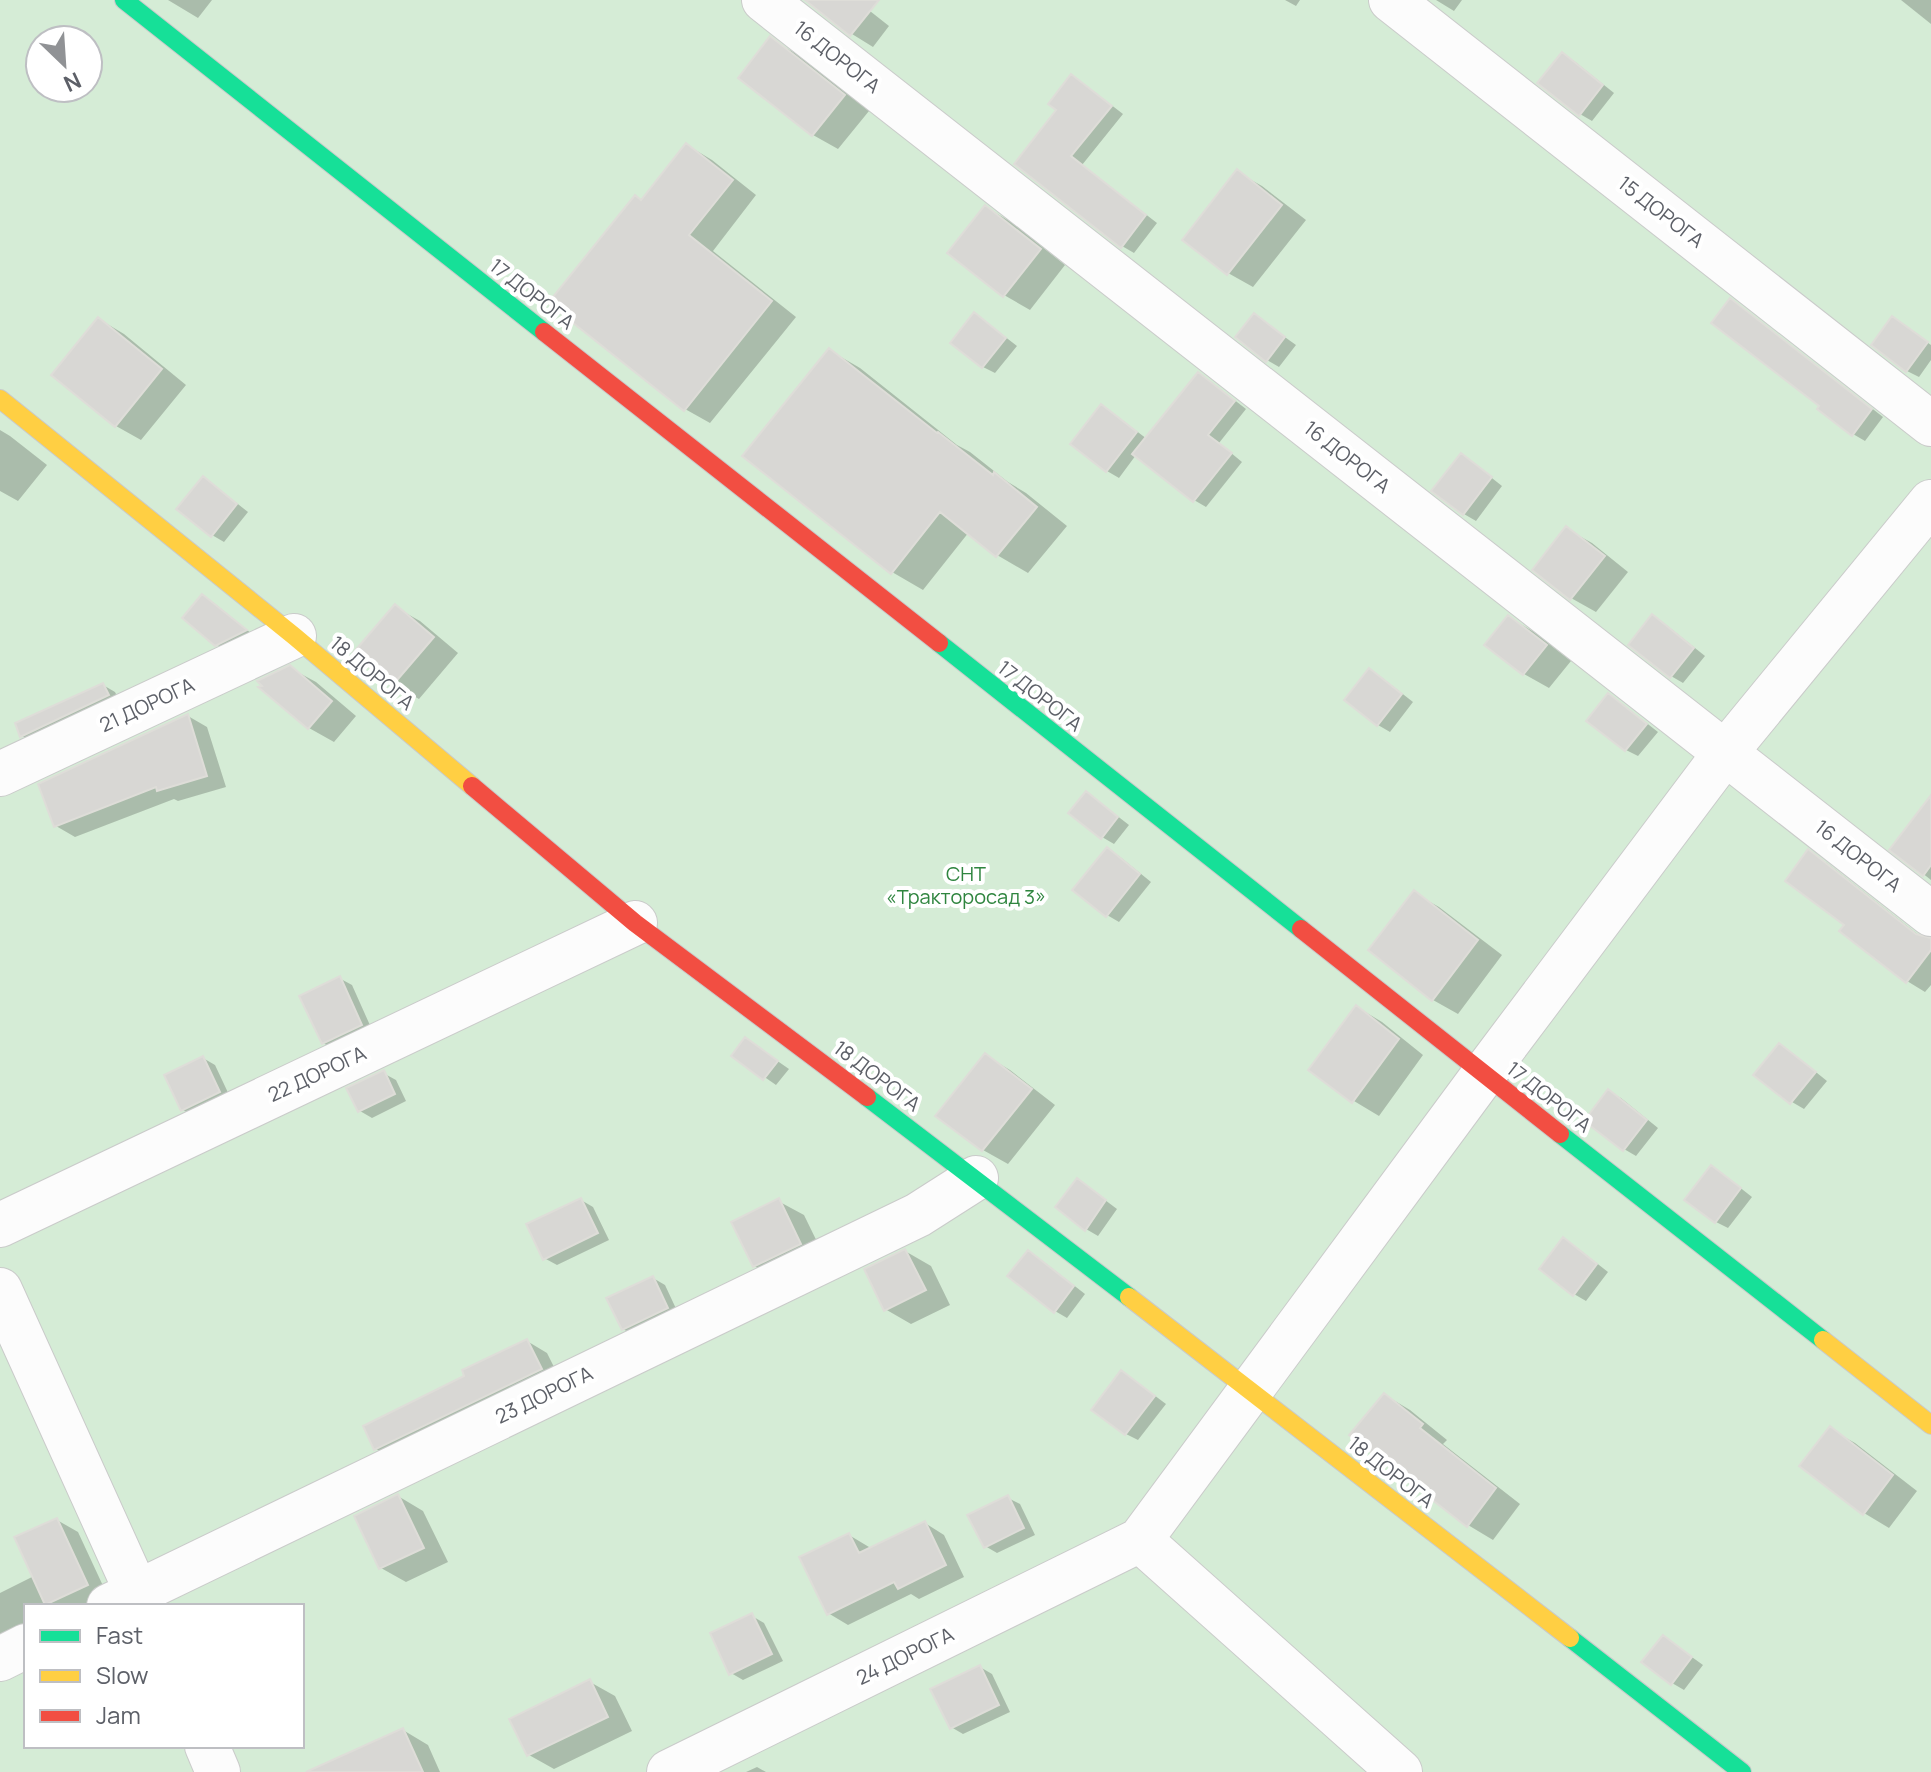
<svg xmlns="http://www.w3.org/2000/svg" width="1931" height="1772" font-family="Manrope,sans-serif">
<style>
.green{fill:#d5ecd6;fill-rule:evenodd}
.shadow{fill:#0003}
.building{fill:#d8d7d4;stroke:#deddd8;stroke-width:2}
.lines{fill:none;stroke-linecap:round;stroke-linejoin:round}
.street-casing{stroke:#cacbca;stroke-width:46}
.fast-casing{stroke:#c9caca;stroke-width:20}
.slow-casing{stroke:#c9caca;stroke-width:20}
.jam-casing{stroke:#c9caca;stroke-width:20}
.street{stroke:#fcfcfc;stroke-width:44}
.fast{stroke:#16e098;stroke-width:18}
.slow{stroke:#ffcf43;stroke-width:18}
.jam{stroke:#f24e42;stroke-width:18}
.labels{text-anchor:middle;stroke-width:8;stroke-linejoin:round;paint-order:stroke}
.street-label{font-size:20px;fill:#5d6068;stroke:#fff}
.park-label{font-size:20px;fill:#2f853f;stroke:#fff}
</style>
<rect width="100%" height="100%" fill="#eeeee9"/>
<!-- green -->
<path class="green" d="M0,0H1931V1772H0ZM40,40H88V88H40ZM26,1606H302V1746H26Z"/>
<!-- shadow -->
<path class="shadow" d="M168,0H212L198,18Z
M808,0H856L889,26L873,47L852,34Z
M1285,0H1300L1296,6Z
M1436,0H1462L1454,11Z
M1901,0H1931V24Z
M770,39L795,53L869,111L838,149L813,135L741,78Z
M1562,54L1574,61L1614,93L1592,121L1580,114Z
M1072,77L1084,84L1123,114L1082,165L1157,223L1134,253L1122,246L1017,164L1059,110Z
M687,145L712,160L756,195L713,251L796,317L710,423L685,409L643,201Z
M1237,172L1262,186L1306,220L1253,287L1228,273Z
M986,207L1011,222L1065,265L1030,310L1004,295Z
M1731,301L1743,308L1883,417L1865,441L1853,434Z
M974,315L986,322L1017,346L995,373L983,367Z
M1254,315L1296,345L1279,367L1267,360Z
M99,319L124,334L186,385L141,440L116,426Z
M1904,326L1931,345V360L1919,377L1907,371Z
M829,350L860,368L957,445L970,452L1008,482L1026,493L1067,526L1028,573L997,555L969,532L923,590L892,572Z
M1198,374L1210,381L1246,409L1219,443L1242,462L1206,507L1194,500L1136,455L1119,478L1107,471L1073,444L1102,407L1114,414L1147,439Z
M0,430L10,436L47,465L18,501L0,491Z
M1473,463L1502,486L1476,521L1464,514Z
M203,479L215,486L248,512L224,542L212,535Z
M1567,529L1592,543L1628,572L1596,612L1571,598Z
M202,596L214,603L257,638L228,651L216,644Z
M395,607L420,621L458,653L419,699L394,685L356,653Z
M1509,617L1534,632L1571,661L1549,688L1524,674L1487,644Z
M1653,617L1665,624L1705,656L1683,683L1671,676Z
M290,668L316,682L356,716L334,742L309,728L266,687Z
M1369,671L1381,677L1413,702L1390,732L1378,725L1347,699Z
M103,685L115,692L120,702L34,742L22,736Z
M1609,696L1621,703L1658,732L1638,756L1626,750L1589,720Z
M188,716L207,727L226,787L178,801L174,799L75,837L56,826Z
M1086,794L1098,801L1129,825L1114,844L1102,837Z
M1931,840V880L1892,849Z
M1107,850L1119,856L1151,882L1119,922L1107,915Z
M1808,852L1827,863L1925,940H1931V985L1925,992L1907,981L1847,924Z
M1414,893L1439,907L1502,955L1458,1014L1433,1000L1371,950Z
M339,978L352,985L373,1032L335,1050L323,1043Z
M1357,1007L1382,1022L1423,1055L1379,1116L1354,1101L1310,1069Z
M746,1039L789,1069L776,1085L734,1056Z
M1779,1045L1791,1052L1827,1081L1804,1109L1792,1102L1756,1074Z
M985,1055L1010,1070L1055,1105L1008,1164L983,1150L937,1115Z
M203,1058L215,1065L231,1099L195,1117L183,1110Z
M383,1073L396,1080L406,1101L372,1118L360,1111Z
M1609,1092L1621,1098L1658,1128L1636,1156L1624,1149Z
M1724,1175L1752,1197L1728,1228L1716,1222Z
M1089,1188L1117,1209L1098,1236L1086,1229Z
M581,1200L593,1207L609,1240L557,1265L544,1258Z
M778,1201L804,1215L825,1258L779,1280L754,1266Z
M1564,1240L1576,1247L1608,1272L1586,1301L1574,1294Z
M905,1251L931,1266L950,1305L911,1324L885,1309Z
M1028,1252L1040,1259L1085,1294L1067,1318L1055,1311Z
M653,1278L665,1285L679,1315L635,1336L623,1329Z
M527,1341L547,1353L561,1381L396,1460L376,1449Z
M1134,1380L1166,1404L1138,1440L1126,1434Z
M1385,1395L1410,1410L1447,1440L1443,1444L1520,1504L1493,1540L1468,1525Z
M1830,1429L1855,1443L1917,1491L1889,1528L1864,1513Z
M398,1496L423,1511L448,1562L406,1582L381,1568Z
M1008,1498L1020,1504L1035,1535L997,1553L985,1546Z
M57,1520L78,1532L111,1603L109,1606H26V1640L0,1658V1593L34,1576Z
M925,1523L944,1535L964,1577L919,1599L911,1594L848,1625L828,1613L849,1535L869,1547L870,1550Z
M752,1616L764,1623L783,1661L743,1680L731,1673Z
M1664,1637L1703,1665L1684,1690L1672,1683Z
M980,1667L992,1674L1010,1712L963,1734L951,1727Z
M590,1682L615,1696L632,1731L554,1769L529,1755Z
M403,1730L428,1745L440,1772H311Z
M757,1767L766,1772H746Z"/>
<!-- building -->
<path class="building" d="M805,0H879L850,36Z
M770,36L845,95L812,136L738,78Z
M1562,52L1603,85L1579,116L1537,83Z
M1071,74L1112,106L1071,156L1146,215L1121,248L1014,164L1056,110L1048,104Z
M686,143L733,180L689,235L772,301L684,411L548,303L635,195L641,200Z
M1237,169L1282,205L1227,275L1182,240Z
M985,205L1041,249L1003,297L947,253Z
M1730,298L1872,409L1852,436L1817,409L1819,406L1711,323Z
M974,312L1006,338L982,368L950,343Z
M1254,313L1285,337L1266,362L1235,337Z
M1892,316L1928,342L1906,372L1871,345Z
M98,317L162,369L115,427L51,375Z
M829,348L937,433L938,432L993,475L994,472L1037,507L996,557L940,512L891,574L742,456Z
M1198,372L1235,401L1208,435L1232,453L1193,502L1132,454Z
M1101,404L1137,432L1106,472L1070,444Z
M1461,453L1492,477L1463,515L1431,491Z
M203,476L237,504L211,537L176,509Z
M1566,526L1605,556L1570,600L1532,570Z
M202,594L247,630L215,646L182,618Z
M395,604L434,637L392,686L353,653Z
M1652,614L1694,648L1670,678L1628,645Z
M1508,615L1547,645L1523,675L1484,645Z
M290,665L332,701L308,729L258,687L262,686L257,681Z
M1369,668L1402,694L1377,726L1344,700Z
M103,683L109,695L20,737L15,723Z
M1608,693L1647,724L1625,751L1586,721Z
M188,714L207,776L157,791L156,787L54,827L38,784Z
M1086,791L1118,817L1101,839L1068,813Z
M1931,795V865L1923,876L1889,850Z
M1107,847L1140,874L1106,917L1072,890Z
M1808,849L1916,934L1931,938V950L1906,983L1839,931L1844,925L1785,881Z
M1414,890L1478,940L1432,1001L1368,950Z
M340,976L362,1025L322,1044L299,996Z
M1356,1005L1399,1039L1352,1103L1308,1070Z
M745,1037L778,1061L763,1080L731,1056Z
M1779,1043L1816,1072L1790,1104L1753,1075Z
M985,1053L1032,1089L982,1151L935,1116Z
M203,1056L220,1092L181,1111L164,1075Z
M384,1070L395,1094L358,1112L346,1088Z
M1608,1089L1647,1120L1623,1151L1584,1121Z
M1711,1165L1741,1188L1715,1223L1684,1200Z
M1077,1178L1106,1200L1085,1231L1055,1207Z
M581,1198L598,1233L543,1260L526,1224Z
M779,1198L801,1244L753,1267L731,1222Z
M1563,1237L1597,1264L1573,1296L1539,1269Z
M905,1249L926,1290L884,1311L864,1269Z
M1028,1250L1074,1286L1054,1313L1007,1276Z
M653,1276L668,1308L622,1330L606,1298Z
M527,1339L542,1369L374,1450L363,1426L464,1376L462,1370Z
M1121,1370L1155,1396L1125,1435L1091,1410Z
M1384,1393L1423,1424L1420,1428L1496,1488L1467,1527L1349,1435Z
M1830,1426L1893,1475L1863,1515L1799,1466Z
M398,1494L424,1548L379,1569L354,1516Z
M1008,1495L1024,1528L984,1548L967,1515Z
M57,1518L88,1585L45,1605L14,1537Z
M925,1521L946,1565L898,1589L894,1582L827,1615L799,1557L849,1533L859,1553Z
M752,1613L772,1654L729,1675L710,1633Z
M1663,1635L1692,1657L1671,1685L1641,1662Z
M980,1665L999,1705L950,1729L930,1689Z
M590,1679L608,1717L527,1756L509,1719Z
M403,1728L423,1772H306Z"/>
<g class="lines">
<!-- street casing -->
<g class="street-casing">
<path id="street" d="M764,0L1931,914
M1391,0L1931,424
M0,774L294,636
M0,1225L635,923
M0,1290L143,1606
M1140,1540L1400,1772
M109,1606L918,1215L976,1178
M0,1659L26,1646
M207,1746L218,1772
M669,1772L1140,1540L1484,1074L1725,753L1931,502"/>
</g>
<!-- fast casing -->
<g class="fast-casing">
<path id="fast" d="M124,0L544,332
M939,643L1301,929
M867,1097L1129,1297
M1560,1134L1823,1340
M1570,1638L1742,1772"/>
</g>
<!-- slow casing -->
<g class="slow-casing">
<path id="slow" d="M0,399L294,636L472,786
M1129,1297L1570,1638
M1823,1340L1931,1425"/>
</g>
<!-- jam casing -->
<g class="jam-casing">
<path id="jam" d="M544,332L939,643
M472,786L635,923L867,1097
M1301,929L1560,1134"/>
</g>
<!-- street -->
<use href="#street" class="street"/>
<!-- fast -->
<use href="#fast" class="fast"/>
<!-- slow -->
<use href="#slow" class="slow"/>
<!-- jam -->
<use href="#jam" class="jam"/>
</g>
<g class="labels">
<!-- street labels -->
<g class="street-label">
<text transform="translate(837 57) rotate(38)" y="7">16 ДОРОГА</text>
<text transform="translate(1661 212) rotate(38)" y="7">15 ДОРОГА</text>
<text transform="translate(532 294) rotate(38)" y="7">17 ДОРОГА</text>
<text transform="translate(1347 457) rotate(38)" y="7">16 ДОРОГА</text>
<text transform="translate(372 673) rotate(40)" y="7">18 ДОРОГА</text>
<text transform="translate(1040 696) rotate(38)" y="7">17 ДОРОГА</text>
<text transform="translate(147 705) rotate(-25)" y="7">21 ДОРОГА</text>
<text transform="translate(1858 856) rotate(38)" y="7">16 ДОРОГА</text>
<text transform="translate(317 1074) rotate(-25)" y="7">22 ДОРОГА</text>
<text transform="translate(877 1076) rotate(37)" y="7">18 ДОРОГА</text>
<text transform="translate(1549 1097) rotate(38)" y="7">17 ДОРОГА</text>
<text transform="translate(544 1395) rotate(-26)" y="7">23 ДОРОГА</text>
<text transform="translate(1391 1472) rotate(38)" y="7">18 ДОРОГА</text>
<text transform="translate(905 1656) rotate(-26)" y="7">24 ДОРОГА</text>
</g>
<!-- park labels -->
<g class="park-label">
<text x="966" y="881">СНТ<tspan x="966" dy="23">«Тракторосад 3»</tspan></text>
</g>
</g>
<!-- legend -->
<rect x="24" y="1604" width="280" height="144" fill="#ffffff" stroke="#bebfc3" stroke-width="2"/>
<rect x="40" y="1630" width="40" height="12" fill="#16e098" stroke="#bebfc3" stroke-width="2"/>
<text x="96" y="1644" font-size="24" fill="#5d6068">Fast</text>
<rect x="40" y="1670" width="40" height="12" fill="#ffcf43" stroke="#bebfc3" stroke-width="2"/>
<text x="96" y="1684" font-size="24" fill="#5d6068">Slow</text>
<rect x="40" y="1710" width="40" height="12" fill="#f24e42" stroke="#bebfc3" stroke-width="2"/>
<text x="96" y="1724" font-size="24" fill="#5d6068">Jam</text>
<!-- north arrow -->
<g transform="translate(64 64) rotate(155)"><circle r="38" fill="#ffffff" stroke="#bebfc3" stroke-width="2"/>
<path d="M0-6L14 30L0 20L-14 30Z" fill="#909295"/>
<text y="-12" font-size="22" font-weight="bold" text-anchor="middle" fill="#5d6068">N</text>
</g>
</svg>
